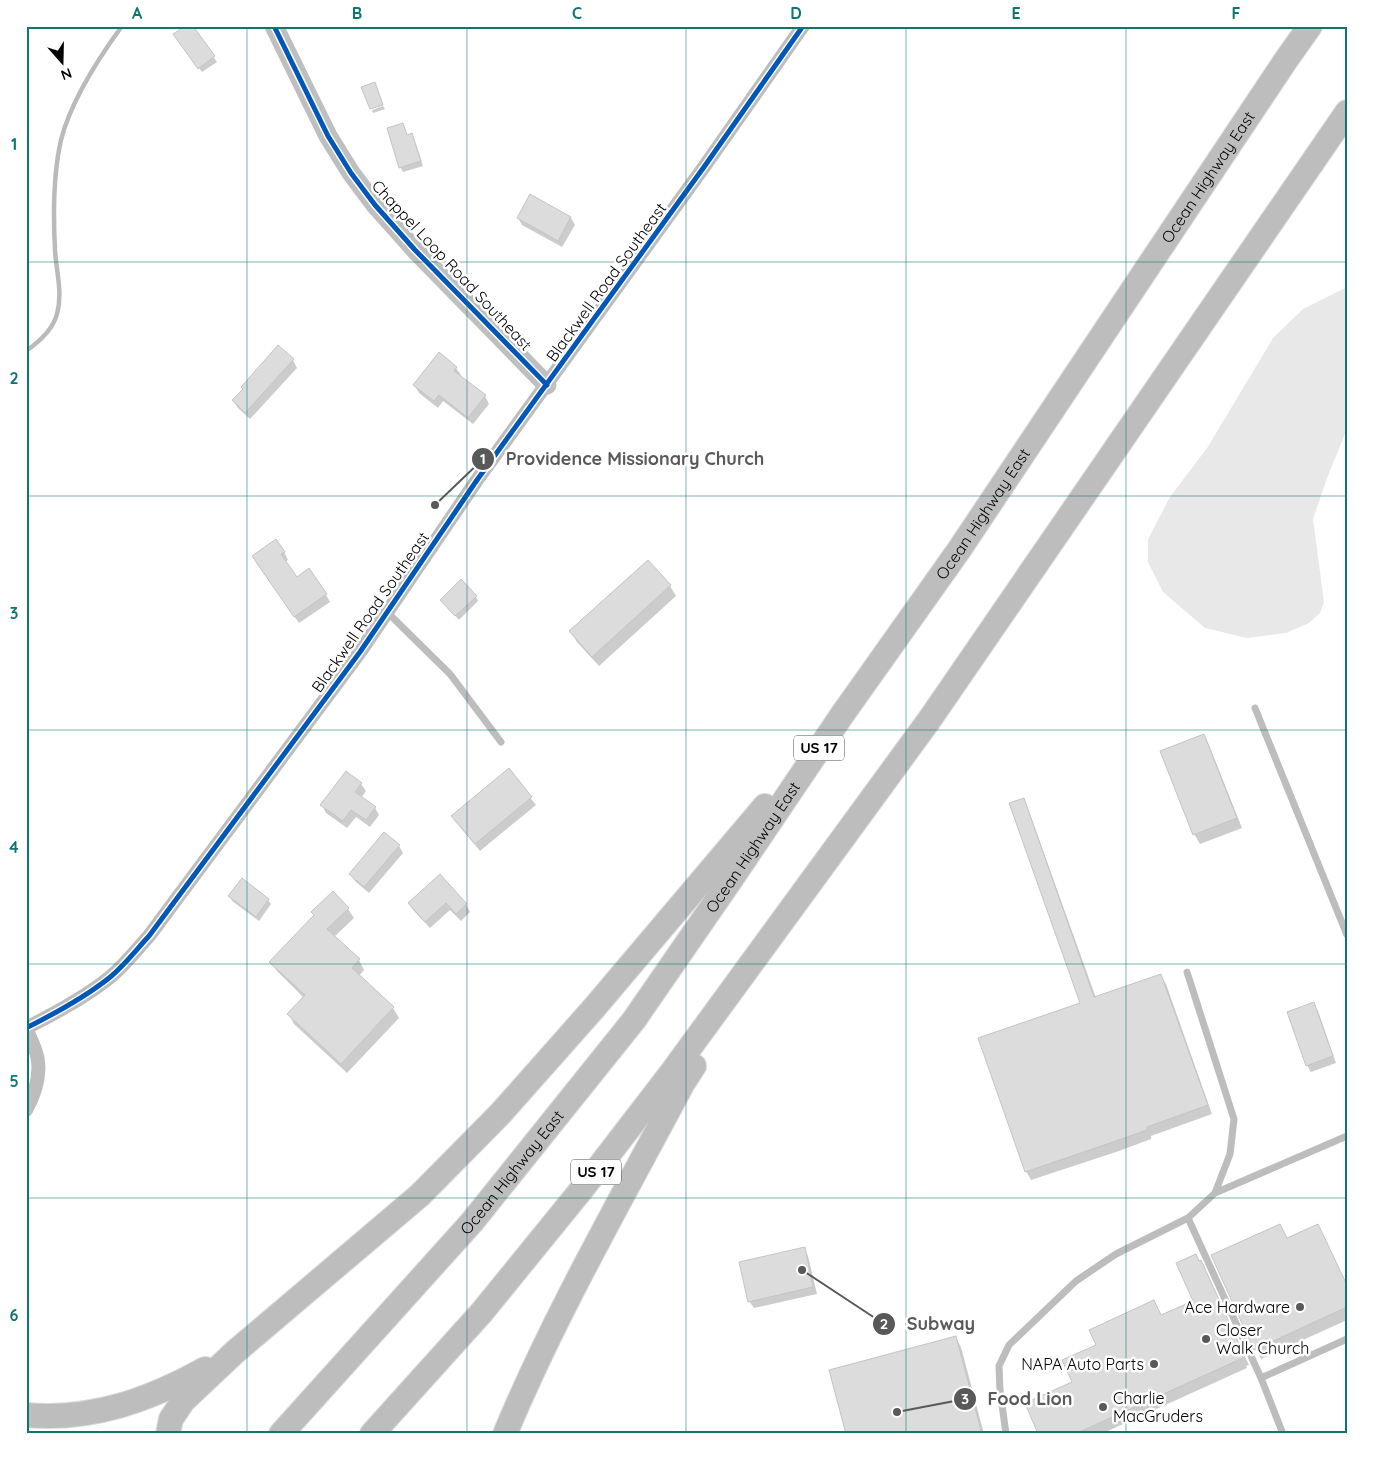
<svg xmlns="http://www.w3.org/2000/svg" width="1373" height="1460" font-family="Quicksand,sans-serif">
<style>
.green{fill:#e8e8e8}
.shadow{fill:#0003}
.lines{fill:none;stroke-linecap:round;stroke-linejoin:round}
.stream{stroke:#bababa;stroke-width:4.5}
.building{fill:#dcdcdc;stroke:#c4c4c4}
.highway-casing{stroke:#dbdbdb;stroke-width:26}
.lane{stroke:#bdbdbd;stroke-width:7}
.street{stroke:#bdbdbd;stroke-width:14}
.secondary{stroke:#bfbfbf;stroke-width:19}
.highway{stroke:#bdbdbd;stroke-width:24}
.cycleway-casing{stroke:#fff;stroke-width:8}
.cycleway{stroke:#0057b8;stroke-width:5}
.grid{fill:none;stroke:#0f766e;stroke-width:1;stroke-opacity:0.55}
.poi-dot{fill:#595959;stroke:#fff;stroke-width:2}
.labels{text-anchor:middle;stroke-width:5;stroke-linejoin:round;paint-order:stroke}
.shield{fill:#fff;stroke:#4c4c4c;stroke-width:1}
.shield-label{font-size:15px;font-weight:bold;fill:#000}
.street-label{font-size:16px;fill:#000;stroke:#fff}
.poi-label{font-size:16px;fill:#000;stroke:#fff;text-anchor:end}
.leader{fill:none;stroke:#595959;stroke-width:2}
.callout-dot{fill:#595959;stroke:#fff;stroke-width:2}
.mark-label{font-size:15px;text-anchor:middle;font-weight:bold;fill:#fff}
.callout-label{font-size:18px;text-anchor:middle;font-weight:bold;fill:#595959;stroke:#fff;stroke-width:5;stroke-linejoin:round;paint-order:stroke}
.neatline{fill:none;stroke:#0f766e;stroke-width:2}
.grid-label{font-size:16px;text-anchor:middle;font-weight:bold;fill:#0f766e}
</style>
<rect width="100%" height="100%" fill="#fff"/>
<!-- green -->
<path class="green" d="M1347,287V429L1327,478L1313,519L1324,602L1320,613L1309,623L1286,633L1247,638L1205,628L1163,592L1148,562V539L1170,497L1207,448L1273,338L1303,309Z"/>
<!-- shadow -->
<path class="shadow" d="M192,26L217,62L202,72L178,39Z
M383,106L385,109L373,113L372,110Z
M403,125L407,136L412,135L414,139L423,166L403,172L400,167Z
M531,196L571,218L575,225L562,247L522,225L518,218Z
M278,347L293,360L297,368L250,419L238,408L233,401Z
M439,354L456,368L461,375L460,377L485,396L489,404L473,424L443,401L438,408L419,393L415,386Z
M284,552L288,560L285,562L296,578L326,595L330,602L299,623L257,564Z
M648,561L670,586L676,596L599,666L577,642L571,632Z
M476,597L478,601L459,620L441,600Z
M1203,735L1209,745L1242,828L1200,844L1194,834Z
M509,770L536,805L480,851L457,823Z
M361,784L366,791L361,798L375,808L379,815L370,827L356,817L347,828L326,813L322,805Z
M1023,800L1028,809L1096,998L1160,975L1166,984L1212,1114L1151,1136V1139L1119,1151L1031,1180L1026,1171L1081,1004Z
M399,846L403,853L369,893L355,881L351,874Z
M440,876L466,904L470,912L461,921L450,910L430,928L414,911L410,904Z
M242,880L268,900L271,904L259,921L232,901L230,896Z
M348,909L354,918L334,937L359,960L364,970L359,976L393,1008L399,1018L347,1073L294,1024L289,1014L304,998L277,971L271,962L314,916L312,912Z
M1313,1004L1318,1011L1336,1063L1311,1072L1307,1065Z
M1318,1225L1347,1285V1320L1261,1359L1213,1256L1287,1239Z
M804,1249L808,1256L817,1294L754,1308L749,1301Z
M1201,1261L1249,1365L1246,1366L1247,1368L1101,1434H1040L1074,1383L1161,1317L1195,1301L1199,1262Z
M955,1337L961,1347L984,1434H847Z"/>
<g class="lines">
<!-- stream -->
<path class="stream" d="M26,351C39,342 53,329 57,314C63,292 56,271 55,250C53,213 53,175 61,140C71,100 98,59 122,26"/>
</g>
<!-- building -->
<path class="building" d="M185,26H193L215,56L198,69L173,34Z
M375,82L383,105L370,109L361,87Z
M403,123L407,135L412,133L421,161L399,168L387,128Z
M530,194L571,217L558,241L517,218Z
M278,345L294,359L245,413L232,400L243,389L241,387Z
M439,352L457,367L454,371L486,395L468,418L439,395L434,401L413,385Z
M276,539L285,552L281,554L297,577L309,568L327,594L294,617L252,556Z
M648,560L671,585L592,657L569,631Z
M461,579L477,596L455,616L440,600Z
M1204,734L1237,818L1193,835L1160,751Z
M509,768L532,797L475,844L451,816Z
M346,771L362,783L355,792L376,807L366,820L351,810L343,821L320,805Z
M1024,798L1094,997L1161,974L1208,1105L1147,1127V1130L1113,1142L1025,1172L978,1038L1080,1003L1009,803Z
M384,832L400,845L364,887L349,874Z
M440,874L467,904L456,914L446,903L425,922L408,903Z
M242,878L269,899L256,917L228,896Z
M333,891L349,908L327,929L360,959L352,968L394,1007L341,1064L287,1014L305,995L269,962L314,915L311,912Z
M1314,1002L1333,1056L1306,1066L1287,1012Z
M1280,1224L1287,1238L1318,1224L1347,1285V1307L1254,1350L1211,1255Z
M805,1247L813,1287L748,1302L739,1262Z
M1196,1254L1199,1261L1201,1260L1244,1355L1242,1356L1243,1358L1075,1434H1038L1025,1403L1072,1382L1062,1360L1096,1345L1089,1330L1154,1300L1161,1315L1193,1301L1176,1263Z
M956,1336L982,1434H846L829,1370Z"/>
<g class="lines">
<!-- highway casing -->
<g class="highway-casing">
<g id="highway">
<path d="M26,1415C91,1421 149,1400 205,1369"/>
<path d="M168,1434L171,1419L183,1401L235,1352L420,1195L500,1114L594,1008L765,806"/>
<path id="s1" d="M281,1434L472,1222L634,1020L730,881L842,715L959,550L1286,60L1310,26"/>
<path d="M372,1434L482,1312L582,1189L672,1072L930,719L1347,112"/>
<path d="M505,1434C555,1314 622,1198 683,1083L694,1066"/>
</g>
</g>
<!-- lane -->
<path class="lane" d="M387,612L450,674L501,742
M1255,708L1347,935
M1187,972L1234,1119L1230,1154L1215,1193
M1188,1218L1261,1378
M1006,1434L1000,1390L999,1366L1009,1345L1076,1281L1116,1254L1188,1218L1215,1193L1347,1136
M1283,1434L1261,1378L1347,1339"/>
<!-- street -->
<path class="street" d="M26,1028C54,1014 84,998 109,978C124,966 136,950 149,936L360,652L477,480L704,167L803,26
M26,1110C34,1096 40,1078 38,1061C37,1050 30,1038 26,1028"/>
<!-- secondary -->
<path class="secondary" d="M274,26L328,136L351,173L375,205L415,250L547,385"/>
<!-- highway -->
<use href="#highway" class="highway"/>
<!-- cycleway casing -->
<g class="cycleway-casing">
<path id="cycleway" d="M274,26L328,136L351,173L375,205L415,250L547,385
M26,1028C54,1014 84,998 109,978C124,966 136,950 149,936L360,652L477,480L704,167L803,26"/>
</g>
<!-- cycleway -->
<use href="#cycleway" class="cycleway"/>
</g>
<!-- grid -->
<path class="grid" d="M247,26V1434M467,26V1434M686,26V1434M906,26V1434M1126,26V1434M26,262H1347M26,496H1347M26,730H1347M26,964H1347M26,1198H1347"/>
<!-- markers -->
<g class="poi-dot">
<circle cx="1300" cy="1307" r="5"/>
<circle cx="1206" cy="1339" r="5"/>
<circle cx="1154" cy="1364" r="5"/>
<circle cx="1103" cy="1407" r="5"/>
</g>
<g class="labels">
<!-- shield labels -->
<g class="shield">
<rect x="794" y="735.5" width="50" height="25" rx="4"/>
<rect x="571" y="1159.5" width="50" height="25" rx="4"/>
</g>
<g class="shield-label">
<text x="819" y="753">US 17</text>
<text x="596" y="1177">US 17</text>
</g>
<!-- street labels -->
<g class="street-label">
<text dy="6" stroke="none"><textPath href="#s1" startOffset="1564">Ocean Highway East</textPath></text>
<text transform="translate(452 265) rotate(47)" y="6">Chappel Loop Road Southeast</text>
<text transform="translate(606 282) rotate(-54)" y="6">Blackwell Road Southeast</text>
<text dy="6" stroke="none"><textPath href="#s1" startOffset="1159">Ocean Highway East</textPath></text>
<text transform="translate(370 612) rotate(-55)" y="6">Blackwell Road Southeast</text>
<text dy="6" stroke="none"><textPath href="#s1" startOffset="754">Ocean Highway East</textPath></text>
<text dy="6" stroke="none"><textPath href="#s1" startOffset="349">Ocean Highway East</textPath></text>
</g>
<!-- poi labels -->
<g class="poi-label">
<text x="1290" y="1313">Ace Hardware</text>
<text x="1216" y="1336" text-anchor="start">Closer<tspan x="1216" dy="18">Walk Church</tspan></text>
<text x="1144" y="1370">NAPA Auto Parts</text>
<text x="1113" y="1404" text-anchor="start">Charlie<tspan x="1113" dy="18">MacGruders</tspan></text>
</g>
</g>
<!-- callouts -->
<path class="leader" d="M435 505L483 459M802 1270L884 1324M897 1412L965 1399"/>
<g class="callout-dot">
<circle cx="435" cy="505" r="5"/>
<circle cx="802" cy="1270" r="5"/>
<circle cx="897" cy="1412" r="5"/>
<circle cx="483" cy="459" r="12"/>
<circle cx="884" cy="1324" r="12"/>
<circle cx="965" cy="1399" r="12"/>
</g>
<g class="mark-label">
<text x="483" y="464">1</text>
<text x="884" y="1329">2</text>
<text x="965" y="1404">3</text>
</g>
<g class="callout-label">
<text x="635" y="465">Providence Missionary Church</text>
<text x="941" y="1330">Subway</text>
<text x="1030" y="1405">Food Lion</text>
</g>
<!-- border -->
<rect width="1373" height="1460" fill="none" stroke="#ffffff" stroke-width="55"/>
<!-- north arrow -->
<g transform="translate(62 62) rotate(160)" stroke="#ffffff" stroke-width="4" paint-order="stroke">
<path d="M0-4L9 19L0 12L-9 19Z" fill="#000000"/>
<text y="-8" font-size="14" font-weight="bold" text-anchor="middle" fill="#000000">N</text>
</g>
<rect x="28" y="28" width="1318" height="1404" class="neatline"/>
<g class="grid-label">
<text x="137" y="19">A</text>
<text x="357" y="19">B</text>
<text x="577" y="19">C</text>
<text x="796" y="19">D</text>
<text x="1016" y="19">E</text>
<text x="1236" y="19">F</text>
<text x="14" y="150">1</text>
<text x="14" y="384">2</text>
<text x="14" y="619">3</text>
<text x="14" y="853">4</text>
<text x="14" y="1087">5</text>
<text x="14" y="1321">6</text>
</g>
</svg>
